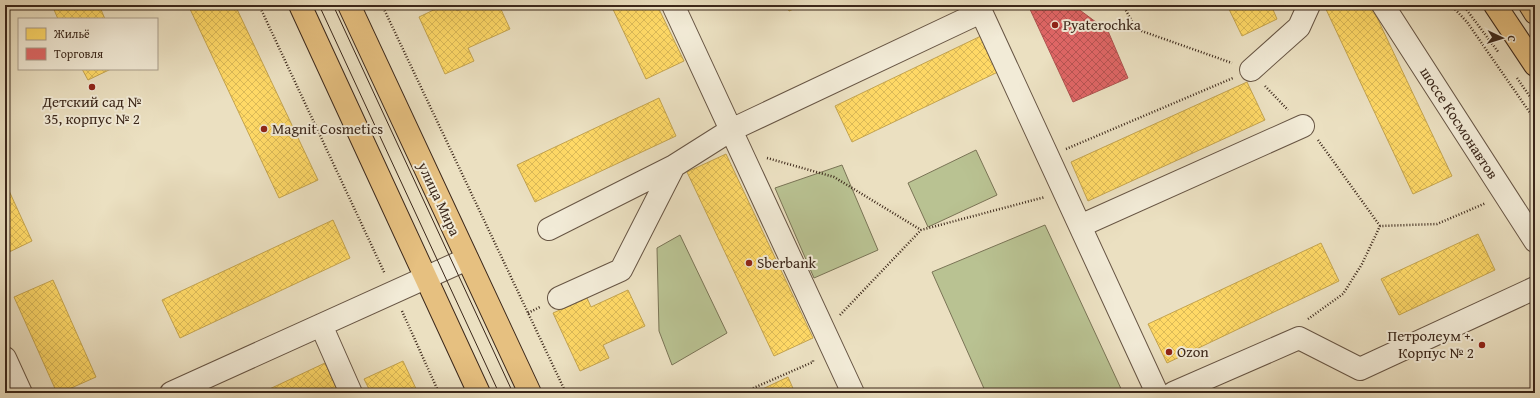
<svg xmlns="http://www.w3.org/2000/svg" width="1540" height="398" font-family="'Gentium Book Plus',serif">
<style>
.park{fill:#b9c292;stroke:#7a7456}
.homes{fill:url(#homes-cross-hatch);stroke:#c4a44f}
.shops{fill:url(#shops-cross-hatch);stroke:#ae534f}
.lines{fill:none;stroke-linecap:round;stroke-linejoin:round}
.minor-casing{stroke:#675544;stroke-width:24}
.major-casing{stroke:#3b271a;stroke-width:24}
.path{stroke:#3b271a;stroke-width:2.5;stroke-dasharray:1 2;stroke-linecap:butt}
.minor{stroke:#f2ebd7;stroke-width:22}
.major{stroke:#e6c080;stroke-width:22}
.tram{stroke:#3b271a;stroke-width:1}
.poi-dot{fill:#8f2418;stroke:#f2ebd7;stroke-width:1.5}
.labels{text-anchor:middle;stroke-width:4;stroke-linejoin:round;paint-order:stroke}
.poi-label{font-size:15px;fill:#3b271a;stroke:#f2ebd7;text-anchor:start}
.street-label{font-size:15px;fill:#3b271a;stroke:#f2ebd7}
</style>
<defs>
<pattern id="homes-cross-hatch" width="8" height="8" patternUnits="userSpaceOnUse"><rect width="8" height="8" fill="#ffd966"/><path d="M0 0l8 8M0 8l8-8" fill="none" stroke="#dbba58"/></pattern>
<pattern id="shops-cross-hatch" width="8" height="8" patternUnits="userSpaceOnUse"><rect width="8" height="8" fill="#e06666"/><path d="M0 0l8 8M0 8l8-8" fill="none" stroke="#b75453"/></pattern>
</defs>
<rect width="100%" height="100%" fill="#ebe0c1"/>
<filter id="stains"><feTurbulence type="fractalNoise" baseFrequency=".005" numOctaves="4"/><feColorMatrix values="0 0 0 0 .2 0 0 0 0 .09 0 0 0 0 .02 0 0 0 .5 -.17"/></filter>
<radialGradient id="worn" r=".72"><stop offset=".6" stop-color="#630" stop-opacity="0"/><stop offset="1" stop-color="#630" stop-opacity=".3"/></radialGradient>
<!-- park -->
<path class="park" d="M976,150L997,195L928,227L908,183Z
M842,165L878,250L814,278L775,188Z
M1045,225L1123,393H986L932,272Z
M680,235L727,333L672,365L659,331L657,248Z"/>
<!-- homes -->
<path class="homes" d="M52,5H99L105,19H58Z
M199,5H235L318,180L279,198L190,9Z
M444,5H454L457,11L469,5H499L510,29L468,48L474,61L445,74L419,17Z
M611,5H657L684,61L646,79Z
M786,5H803L789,11Z
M1227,5H1271L1277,19L1242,36Z
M1324,5H1371L1452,176L1413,194Z
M983,35L1000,71L852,142L835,106Z
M82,69H111L88,80Z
M1247,82L1265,120L1088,201L1071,162Z
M659,98L676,136L535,202L517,165Z
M726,154L813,338L774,356L687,172Z
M5,182L32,241L5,254Z
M333,220L350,258L180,338L162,300Z
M1478,234L1495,270L1399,315L1381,279Z
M1321,243L1339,281L1167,363L1148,324Z
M53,280L96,377L60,393H57L14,297Z
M628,290L645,326L603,345L609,358L580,371L553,313L587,298L591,307Z
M403,361L418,393H371L364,379Z
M325,363L339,393H261Z
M788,377L795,393H754Z"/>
<!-- shops -->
<path class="shops" d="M1028,5H1073L1108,31L1128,78L1073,102Z"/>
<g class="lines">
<!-- minor casing -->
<g class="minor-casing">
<path id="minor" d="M673,5L853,393
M978,5L1157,393
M1383,5L1535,241
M1251,70L1299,27L1309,5
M1080,226L1303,126
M549,229L674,166
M559,298L621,270L674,166L731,130L981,12
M321,325L351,393
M5,358L21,393
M171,393L467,259
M1173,393L1299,338L1360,369L1535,288"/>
</g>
<!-- major casing -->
<g class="major-casing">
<path id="major" d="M300,5L479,393
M349,5L530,393
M1495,5L1535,65
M1530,5L1535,13"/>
</g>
<!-- path -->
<path class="path" d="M259,5L385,274
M382,5L566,393
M1123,5L1136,29L1232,63
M1451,5L1467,22L1535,120
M1463,5L1499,53
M1517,78L1535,104
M1265,86L1288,110
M1318,140L1380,226
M1066,149L1233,78
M767,158L834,177L921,230
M402,311L439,393
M528,313L540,307
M840,315L921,230L1045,197
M1308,319L1343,294L1362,264L1380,226L1437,224L1486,203
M742,393L813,362V359"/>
<!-- minor -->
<use href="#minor" class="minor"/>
<!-- major -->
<use href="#major" class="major"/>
<!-- tram -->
<path class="tram" d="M319,5L499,393
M333,5L513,393"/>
</g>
<!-- markers -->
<g class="poi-dot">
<circle cx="1055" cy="25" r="4"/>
<circle cx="92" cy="87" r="4"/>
<circle cx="264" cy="129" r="4"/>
<circle cx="749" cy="263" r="4"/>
<circle cx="1482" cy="345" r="4"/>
<circle cx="1169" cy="352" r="4"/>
</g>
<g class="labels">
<!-- poi labels -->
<g class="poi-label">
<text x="1063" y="30">Pyaterochka</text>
<text x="92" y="107" text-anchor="middle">Детский сад №<tspan x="92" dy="17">35, корпус № 2</tspan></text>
<text x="272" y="134">Magnit Cosmetics</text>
<text x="757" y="268">Sberbank</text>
<text x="1474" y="341" text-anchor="end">Петролеум +.<tspan x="1474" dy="17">Корпус № 2</tspan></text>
<text x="1177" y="357">Ozon</text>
</g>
<!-- street labels -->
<g class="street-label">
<text transform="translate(1459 123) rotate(57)" y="5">шоссе Космонавтов</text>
<text transform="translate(439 199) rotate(65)" y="5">улица Мира</text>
</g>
</g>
<!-- margin -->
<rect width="1540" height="398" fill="none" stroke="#ebe0c1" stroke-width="20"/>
<rect x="6" y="6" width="1528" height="386" fill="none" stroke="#3b271a" stroke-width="2"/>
<rect x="10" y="10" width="1520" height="378" fill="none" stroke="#3b271a"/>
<!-- legend -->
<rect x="18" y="18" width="140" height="52" fill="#f2ebd7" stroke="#a99d8b"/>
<rect x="26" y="28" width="20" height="12" fill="#ffd966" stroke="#a99d8b"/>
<text x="54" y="38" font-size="12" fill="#3b271a">Жильё</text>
<rect x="26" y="48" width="20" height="12" fill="#e06666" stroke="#a99d8b"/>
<text x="54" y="58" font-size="12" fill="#3b271a">Торговля</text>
<!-- north arrow -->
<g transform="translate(1502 38) rotate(94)" stroke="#f2ebd7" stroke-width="3" paint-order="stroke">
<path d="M0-3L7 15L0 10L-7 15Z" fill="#3b271a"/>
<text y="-6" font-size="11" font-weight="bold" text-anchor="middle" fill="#3b271a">С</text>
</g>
<rect width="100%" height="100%" filter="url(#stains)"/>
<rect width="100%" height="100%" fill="url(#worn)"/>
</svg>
